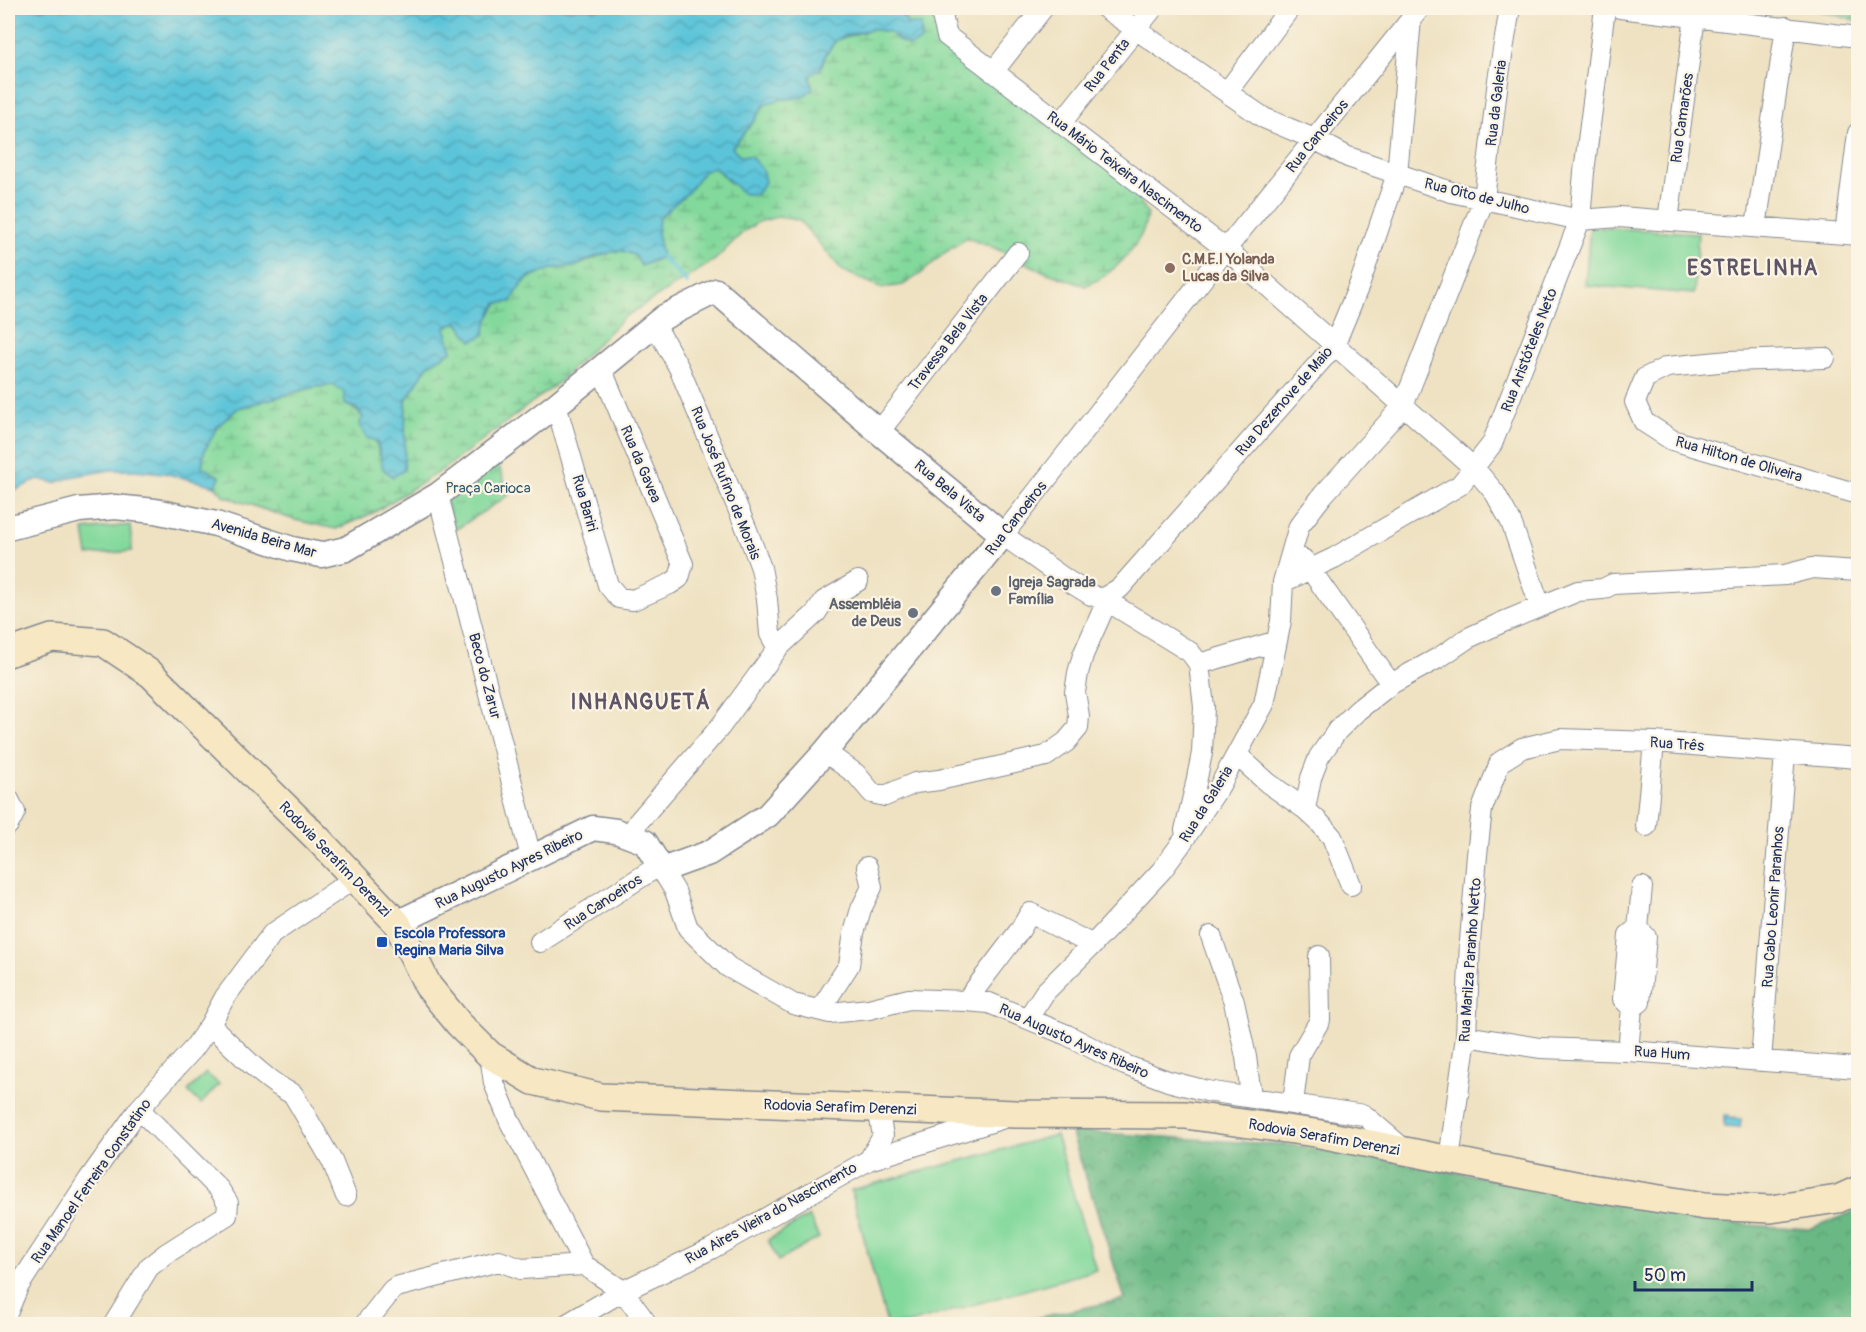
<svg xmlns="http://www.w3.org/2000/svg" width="1866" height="1332" font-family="Pangolin,sans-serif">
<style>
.grass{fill:#83d99c;stroke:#4f847d;stroke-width:1.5}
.forest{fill:url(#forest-crowns);stroke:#427471;stroke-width:1.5}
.wetland{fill:url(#wetland-marsh);stroke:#4f847d;stroke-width:1.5}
.park{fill:url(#park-tufts);stroke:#4f847d;stroke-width:1.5}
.water{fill:url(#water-waves);stroke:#3c7a9c;stroke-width:1.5}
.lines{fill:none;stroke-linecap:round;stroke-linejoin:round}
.stream{stroke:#5cc4d9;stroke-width:4.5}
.minor-casing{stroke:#858890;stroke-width:22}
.tertiary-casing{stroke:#858890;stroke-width:27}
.secondary-casing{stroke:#858890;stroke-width:30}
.minor{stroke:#fff;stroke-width:20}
.tertiary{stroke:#fff;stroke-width:24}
.secondary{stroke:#f7e8c3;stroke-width:27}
.education-dot{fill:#8d6e63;stroke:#fcf5e5;stroke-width:2}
.worship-dot{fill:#6b7280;stroke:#fcf5e5;stroke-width:2}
.transit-dot{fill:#1a4fb4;stroke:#fcf5e5;stroke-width:2}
.labels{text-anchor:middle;stroke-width:4.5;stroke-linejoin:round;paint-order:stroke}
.street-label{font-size:15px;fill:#1b2f5e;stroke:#fcf5e5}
.education-label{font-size:15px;font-weight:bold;fill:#785e54;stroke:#fcf5e5;text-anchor:start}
.park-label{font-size:15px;fill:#355a6e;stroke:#fcf5e5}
.worship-label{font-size:15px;font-weight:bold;fill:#5b616d;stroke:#fcf5e5;text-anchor:start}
.transit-label{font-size:15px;font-weight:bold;fill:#164399;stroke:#fcf5e5;text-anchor:start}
.district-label{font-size:21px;font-weight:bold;letter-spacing:1.5px;fill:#5d5566;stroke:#fcf5e5}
</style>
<defs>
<pattern id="forest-crowns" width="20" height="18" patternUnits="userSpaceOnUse" patternTransform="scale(1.5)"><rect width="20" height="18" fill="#6ab984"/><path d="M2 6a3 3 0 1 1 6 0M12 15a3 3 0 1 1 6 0" fill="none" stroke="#56976f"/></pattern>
<pattern id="wetland-marsh" width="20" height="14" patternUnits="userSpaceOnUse" patternTransform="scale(1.5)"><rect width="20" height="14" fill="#83d99c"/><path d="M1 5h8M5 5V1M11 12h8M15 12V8" fill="none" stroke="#6ab082"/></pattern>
<pattern id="park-tufts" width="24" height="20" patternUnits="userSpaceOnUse" patternTransform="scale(1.5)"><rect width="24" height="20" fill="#83d99c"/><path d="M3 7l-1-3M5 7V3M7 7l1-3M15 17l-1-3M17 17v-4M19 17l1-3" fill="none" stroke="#6ab082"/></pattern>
<pattern id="water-waves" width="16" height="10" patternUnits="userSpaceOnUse" patternTransform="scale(1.5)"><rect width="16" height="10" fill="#5cc4d9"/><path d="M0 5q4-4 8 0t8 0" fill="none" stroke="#4ba0b3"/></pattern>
</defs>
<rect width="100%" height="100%" fill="#fcf5e5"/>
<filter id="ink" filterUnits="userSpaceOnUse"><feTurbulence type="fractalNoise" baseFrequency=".0167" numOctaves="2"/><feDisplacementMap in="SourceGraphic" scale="12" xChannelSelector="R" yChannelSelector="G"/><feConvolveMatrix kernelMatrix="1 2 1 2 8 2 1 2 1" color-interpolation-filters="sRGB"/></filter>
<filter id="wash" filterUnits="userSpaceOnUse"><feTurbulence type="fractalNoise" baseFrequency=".008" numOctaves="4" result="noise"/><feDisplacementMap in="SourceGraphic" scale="24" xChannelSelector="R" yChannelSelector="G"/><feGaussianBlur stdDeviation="1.35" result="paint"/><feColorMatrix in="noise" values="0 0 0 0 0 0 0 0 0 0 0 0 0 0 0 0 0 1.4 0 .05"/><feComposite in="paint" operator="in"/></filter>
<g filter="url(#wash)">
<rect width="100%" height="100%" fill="#efe2c2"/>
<!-- grass -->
<path class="grass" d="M1590,227L1698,233L1694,294L1585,285Z
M130,525L132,551L88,555L84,530Z
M206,1073L219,1084L201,1104L188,1091Z
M1056,1135L1096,1270L906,1324H887L851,1190Z
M809,1216L819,1238L778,1261L768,1240Z"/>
<!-- forest -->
<path class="forest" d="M1071,1131L1301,1146L1531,1185L1661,1212L1749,1225L1809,1229L1858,1210V1324H1008L1125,1299Z"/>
<!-- wetland -->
<path class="wetland" d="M902,8H927L953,46L975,73L1124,176L1148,214C1145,222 1144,230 1140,237C1128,258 1108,277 1085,286L1045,272L997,249L967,238L943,254L922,273L903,285L882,288L843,271L799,220L777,217L758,222L741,234L715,260L623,318L559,382L445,468L373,513L336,529L295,520L224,496L215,486L220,477L202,467L204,452L217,427L238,408L314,387L333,385L344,392L345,404C365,412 376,435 379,455L404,470L406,400L428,365L452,351L445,329L457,321L488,319L498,303L511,302C516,293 521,282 531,277C537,273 546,270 553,268C560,266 569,268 576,266C599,258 626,236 641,265L662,257L657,234L659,218L688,192L703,172L714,167L731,184L740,156L732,147L754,121L764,105L781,99L800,98L810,76L821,68L826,54L836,40L872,29L889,32L900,41L908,24L901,14Z
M1809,8H1858V21Z"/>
<!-- park -->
<path class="park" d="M496,458L509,495L455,530L445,498Z"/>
<!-- water -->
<path class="water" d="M8,8H902L901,14L908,24H921V41L910,46L900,41L889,32L872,29L854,33L836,40L826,54L821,68L810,76L813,89L800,98L781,99L764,105L754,121L732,147L740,156H750L762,169L765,182L757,194H744L714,167L703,172L688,192L659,218L657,234L662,257L641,266L636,256L621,250L596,256L574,267L554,268L529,277L519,288L511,302L497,303L488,319L484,335L472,341L457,322L445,328L452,351L428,365L406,400L404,470L393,477L383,469L377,441L367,438L359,425L363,417L356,408L345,404L344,392L333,385L314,387L238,408L217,427L204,452L202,467L220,477L215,486L164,473L135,470H110L75,476L55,483L38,479L16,490H8Z
M1724,1115H1729L1728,1118L1741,1119L1740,1128L1724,1127Z"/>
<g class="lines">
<!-- stream -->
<path class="stream" d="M662,257L687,283"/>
</g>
</g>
<g filter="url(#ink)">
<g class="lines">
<!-- minor casing -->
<g class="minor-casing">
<path id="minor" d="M946,8L942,16L947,36L1226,249L1474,468L1495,493L1511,522L1540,606
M1105,8L1264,118L1314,139L1348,157L1451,192L1580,220L1619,217L1858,235
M1620,8L1858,37
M993,72L1043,8
M1227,92L1290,8
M1061,123L1153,8
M1668,221L1695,16
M1756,227L1786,27
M1845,234L1858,133
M654,323L679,368L747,530L761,568L767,599L770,634L778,648
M1825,358L1729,361L1667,367L1645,378L1635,402L1644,422L1672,440L1858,494
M556,405L608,585L619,598L633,600L670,584L679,578L683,564L601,368
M879,432L1018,253
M438,495L531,857
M1303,559L1391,684
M1283,582L1334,558L1460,485L1492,444L1580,220L1584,172L1605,8
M1102,599L1120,588L1334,346L1360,283L1397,174L1411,19
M1199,664L1277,641
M825,752L856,774L872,793L885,796L915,783L939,780L1046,756L1066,742L1078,728L1079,716L1075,692L1078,673L1083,655L1107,601
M1237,755L1268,783L1305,809L1319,822L1332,837L1351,885
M8,798L15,812L8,825
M1305,809L1311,778L1319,757L1337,731L1358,710L1391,684L1440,657L1468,638L1503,622L1578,591L1603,589L1613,584L1785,575L1812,568L1858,571
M1646,826L1654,742
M1185,830L1195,788L1202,753L1204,707L1199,664L1190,652L1107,601L1091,595L1065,579L1003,535L1226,249L1420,8
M630,836L638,822L720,727L778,648L816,613L824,601L858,581
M1211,936L1234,1002L1246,1057L1251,1096
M540,942L652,870H662L675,891L688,928L728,967L793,1004L830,1013L869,1009L909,999L966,1001L989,1003L1067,1035L1125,1065L1168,1081L1207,1091L1364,1115L1405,1150
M966,1001L1020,930L1030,913L1093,945
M1632,1008L1623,999L1629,935L1638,928
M820,1010L849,965L854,933L861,909L872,887L867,867
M1028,1018L1045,992L1100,937L1162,870L1181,844L1219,787L1264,704L1281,621L1283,582L1299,526L1323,495L1403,406L1484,199L1498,80L1510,8
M210,1025C232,1045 266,1083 293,1094L332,1161L346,1196
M1466,1036L1540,1048L1628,1051L1858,1068
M1628,1051L1632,1008L1640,1002L1646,937L1638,928L1642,887
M490,1055L494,1083L510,1122L584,1265L623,1291L647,1324
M1761,1061L1785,753
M1293,1103L1299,1056L1320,1020L1319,956
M869,1160L1001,1119
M1449,1160L1466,1036L1470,941L1477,855L1482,809L1500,762L1522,748L1560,739L1654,742L1858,758
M8,1311L18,1287L89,1179L139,1109L194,1048L210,1025L225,997L272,934L355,878
M114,1324L149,1267L167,1253L227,1215L228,1203L219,1189L139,1109
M365,1324L392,1290L396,1287L499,1261L521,1269L584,1265
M567,1324L623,1291L711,1249L869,1160L883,1136L878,1108"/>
</g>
<!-- tertiary casing -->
<g class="tertiary-casing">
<path id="tertiary" d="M8,528L79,510L115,507L155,511L216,524L292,549L321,555L346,549L438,495L556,405L664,317L716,291L879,432L1003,535L825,752L768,815L709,853L662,870L645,842L616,831L593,828L397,923"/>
</g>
<!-- secondary casing -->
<g class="secondary-casing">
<path id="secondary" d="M8,653L52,638L103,642L151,674L318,839L397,923L428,986L459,1024L490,1055L533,1081L601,1097L1015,1114L1185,1115L1315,1133L1590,1188L1705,1206L1771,1209L1838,1199L1858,1190"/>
</g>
<!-- minor -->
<use href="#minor" class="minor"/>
<!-- tertiary -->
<use href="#tertiary" class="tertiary"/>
<!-- secondary -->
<use href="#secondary" class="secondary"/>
</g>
</g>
<!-- markers -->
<circle class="education-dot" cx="1170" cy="268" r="6"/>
<g class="worship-dot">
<circle cx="996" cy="591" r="6"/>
<circle cx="913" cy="613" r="6"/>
</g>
<rect class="transit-dot" x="376" y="936" width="12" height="12" rx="3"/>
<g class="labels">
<!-- street labels -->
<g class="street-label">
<text transform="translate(1107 65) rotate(-52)" y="5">Rua Penta</text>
<text transform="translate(1496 103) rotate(-83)" y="5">Rua da Galeria</text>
<text transform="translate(1682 118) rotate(-82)" y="5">Rua Camarões</text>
<text transform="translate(1317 136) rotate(-51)" y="5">Rua Canoeiros</text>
<text transform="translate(1125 172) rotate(37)" y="5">Rua Mário Teixeira Nascimento</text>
<text transform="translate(1477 196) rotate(14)" y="5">Rua Oito de Julho</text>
<text transform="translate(948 342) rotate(-52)" y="5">Travessa Bela Vista</text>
<text transform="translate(1529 350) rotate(-69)" y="5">Rua Aristóteles Neto</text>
<text transform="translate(1284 401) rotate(-49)" y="5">Rua Dezenove de Maio</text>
<text transform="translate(1739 459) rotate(16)" y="5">Rua Hilton de Oliveira</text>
<text transform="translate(641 464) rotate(67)" y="5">Rua da Gavea</text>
<text transform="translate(726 483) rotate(68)" y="5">Rua José Rufino de Morais</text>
<text transform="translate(950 491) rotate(40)" y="5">Rua Bela Vista</text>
<text transform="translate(585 503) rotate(74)" y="5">Rua Bariri</text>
<text transform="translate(1016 518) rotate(-52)" y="5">Rua Canoeiros</text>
<text transform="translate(264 538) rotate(16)" y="5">Avenida Beira Mar</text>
<text transform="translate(485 676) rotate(75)" y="5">Beco do Zarur</text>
<text transform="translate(1677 744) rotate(4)" y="5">Rua Três</text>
<text transform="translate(1206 804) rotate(-58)" y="5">Rua da Galeria</text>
<text transform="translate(335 859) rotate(46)" y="5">Rodovia Serafim Derenzi</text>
<text transform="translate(509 869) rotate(-26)" y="5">Rua Augusto Ayres Ribeiro</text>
<text transform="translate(603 902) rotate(-33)" y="5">Rua Canoeiros</text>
<text transform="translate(1773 907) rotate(-86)" y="5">Rua Cabo Leonir Paranhos</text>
<text transform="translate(1470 960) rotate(-86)" y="5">Rua Marilza Paranho Netto</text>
<text transform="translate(1074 1041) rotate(24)" y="5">Rua Augusto Ayres Ribeiro</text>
<text transform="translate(1662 1053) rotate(4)" y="5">Rua Hum</text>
<text transform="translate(840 1107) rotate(2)" y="5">Rodovia Serafim Derenzi</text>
<text transform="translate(1324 1137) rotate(10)" y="5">Rodovia Serafim Derenzi</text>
<text transform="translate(91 1181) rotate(-55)" y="5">Rua Manoel Ferreira Constatino</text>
<text transform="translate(771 1213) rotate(-29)" y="5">Rua Aires Vieira do Nascimento</text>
</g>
<!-- education labels -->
<g class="education-label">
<text x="1182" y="264">C.M.E.I Yolanda<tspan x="1182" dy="17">Lucas da Silva</tspan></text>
</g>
<!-- park labels -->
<g class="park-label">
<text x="488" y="493">Praça Carioca</text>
</g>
<!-- worship labels -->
<g class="worship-label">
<text x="1008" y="587">Igreja Sagrada<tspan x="1008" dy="17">Família</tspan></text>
<text x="901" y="609" text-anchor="end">Assembléia<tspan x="901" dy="17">de Deus</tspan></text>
</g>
<!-- transit labels -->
<g class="transit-label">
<text x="394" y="938">Escola Professora<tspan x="394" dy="17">Regina Maria Silva</tspan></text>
</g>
<!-- district labels -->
<g class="district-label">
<text x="1753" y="275">ESTRELINHA</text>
<text x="641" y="709">INHANGUETÁ</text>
</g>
</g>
<!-- margin -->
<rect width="1866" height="1332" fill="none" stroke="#fcf5e5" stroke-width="30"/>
<!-- scale -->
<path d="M1635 1281v9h117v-9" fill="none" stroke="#1b2f5e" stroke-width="3"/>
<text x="1644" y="1281" font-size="18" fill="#1b2f5e" stroke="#fcf5e5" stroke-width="4.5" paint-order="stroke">50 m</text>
</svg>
